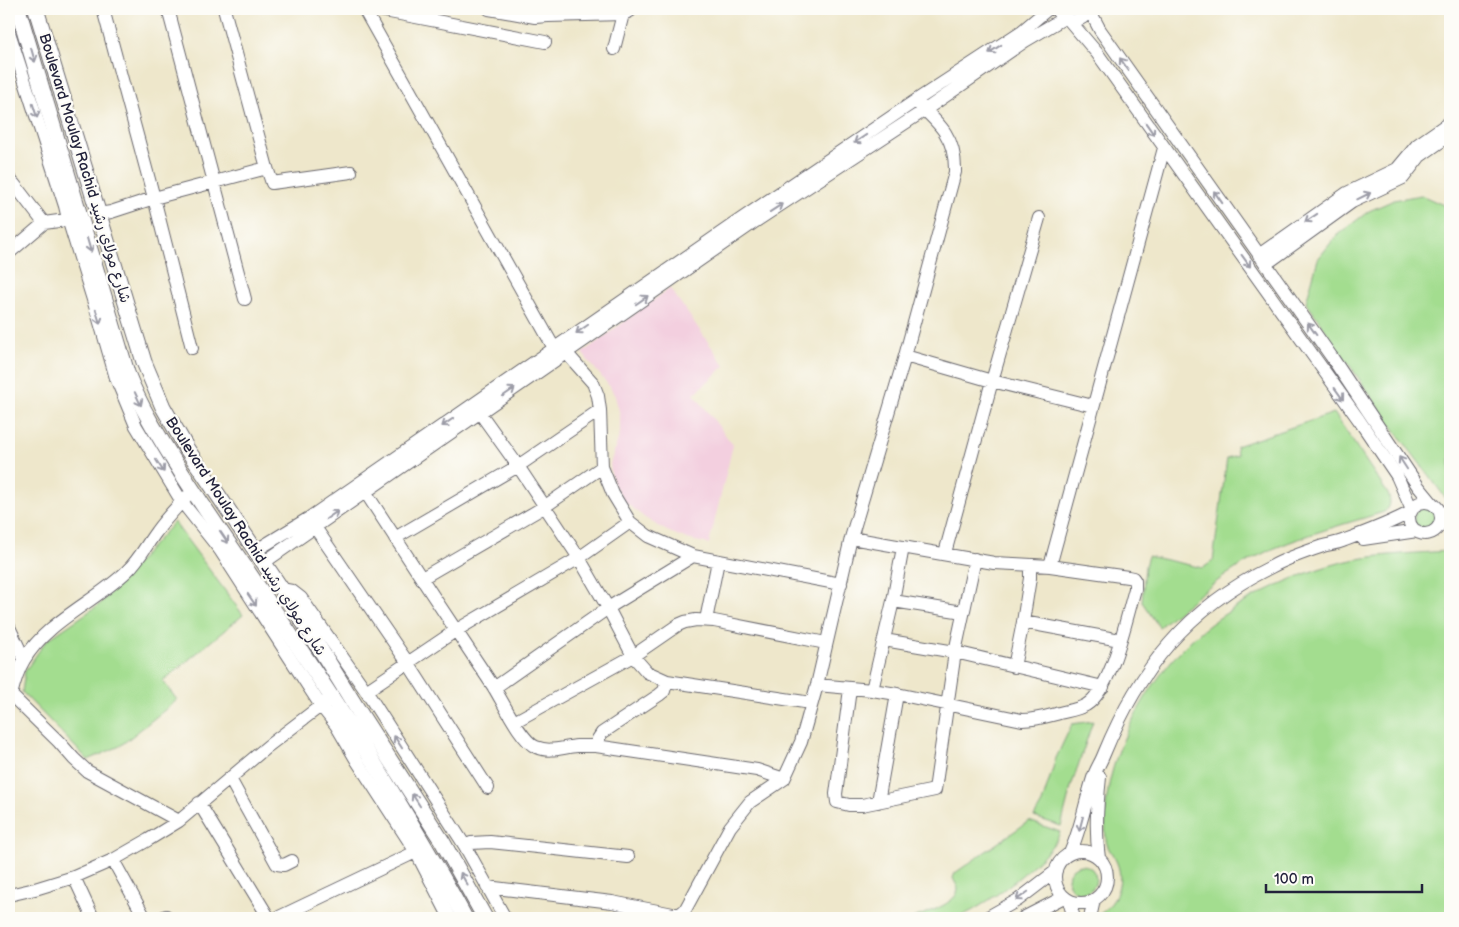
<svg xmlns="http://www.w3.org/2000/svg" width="1459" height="927" font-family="'Balsamiq Sans','Playpen Sans Arabic',sans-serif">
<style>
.built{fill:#f3cfdf}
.green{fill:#a3dd8f;stroke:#628065}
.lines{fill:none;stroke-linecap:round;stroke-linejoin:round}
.minor-casing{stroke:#69676d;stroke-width:14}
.major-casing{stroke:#69676d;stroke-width:17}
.minor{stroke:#fff;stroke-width:12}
.major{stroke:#fff;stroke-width:15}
.oneway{stroke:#9c9ca7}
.labels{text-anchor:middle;stroke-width:4.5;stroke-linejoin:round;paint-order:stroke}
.street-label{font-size:15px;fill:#22223b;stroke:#fdfcf7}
</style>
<rect width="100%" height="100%" fill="#fdfcf7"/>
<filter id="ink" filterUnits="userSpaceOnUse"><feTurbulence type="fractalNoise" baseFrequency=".02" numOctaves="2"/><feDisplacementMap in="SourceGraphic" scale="10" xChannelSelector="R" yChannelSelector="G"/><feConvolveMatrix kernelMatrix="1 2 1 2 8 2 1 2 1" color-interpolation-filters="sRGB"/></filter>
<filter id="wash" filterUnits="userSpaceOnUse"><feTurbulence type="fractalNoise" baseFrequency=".0096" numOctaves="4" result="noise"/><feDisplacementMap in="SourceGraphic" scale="20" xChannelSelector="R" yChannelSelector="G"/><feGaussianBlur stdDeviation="1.12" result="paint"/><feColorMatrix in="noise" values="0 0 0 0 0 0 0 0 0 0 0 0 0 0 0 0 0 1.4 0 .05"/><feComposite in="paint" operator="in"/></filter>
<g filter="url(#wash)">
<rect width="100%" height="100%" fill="#eee7cb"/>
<!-- built -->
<path class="built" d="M670,288L725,366L694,394L733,445L709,544L687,539L667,531L645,518L624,501L614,485L611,474L610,464L620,433V415L615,396L610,387L582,353Z"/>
<!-- green -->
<path class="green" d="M1421,195L1450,208V504L1388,421L1306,302L1318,259L1337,235L1369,211L1394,200Z
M1334,413L1388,494C1391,502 1391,507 1384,512C1348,523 1311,533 1275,548C1232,566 1196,597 1159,627L1142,602L1145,566L1148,556L1203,568L1213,561L1227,458L1237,455L1236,446Z
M1414 518a12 12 0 1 1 24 0a12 12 0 1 1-24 0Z
M174,522L243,615L163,681L177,700L120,746L88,760L22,692L25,671L46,641L100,604Z
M1450,551V918H1097L1098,915C1115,906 1125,882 1117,863C1114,855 1107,849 1106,840C1104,820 1106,795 1111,776C1122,731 1153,678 1186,645C1225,606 1298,571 1352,560C1385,554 1418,553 1450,551Z
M1093,721L1071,787L1061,826L1034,817L1042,803L1056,758L1072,724Z
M1029,821L1060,832C1056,853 977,914 955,918C942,921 926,918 913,918C924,914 958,903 958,889C957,885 954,881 953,878L955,873Z
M1068 879a14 14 0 1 1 28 0a14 14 0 1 1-28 0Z"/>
</g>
<g filter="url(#ink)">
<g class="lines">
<!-- minor casing -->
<g class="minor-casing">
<path id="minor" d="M103,9L154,198L192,348
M168,9L245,299
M224,9L267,168L272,183L351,172
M364,9L554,348
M374,9L545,42
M489,9L535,17L548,16L550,9
M1056,9C1064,24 1083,24 1090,9
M1090,11L1100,30L1331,356L1418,486L1432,503
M548,16L623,14
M1069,20L1097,53L1359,420L1397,476L1412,510
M9,32L65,206L68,219L99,319L116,378L136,426L182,502L220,550L321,706L336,725L357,761L416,852L450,918
M614,49L623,14L630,11L631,9
M9,179L14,184L44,223
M99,214L111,212L154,198L267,168
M9,253L44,223L66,220L74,217
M1259,255L1347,193L1397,169L1417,145L1450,122
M1266,264L1352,202L1403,178L1420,156L1450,135
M561,347L593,383L598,396L600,410L602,467L613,494L630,522L648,536L693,556L841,584
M905,356L992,381L1093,406
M475,406L518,466L579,558L608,608L633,656L647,672L667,681L811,703
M361,485C404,552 448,619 493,686C502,700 521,741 536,747C550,753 563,747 577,746C583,746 590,746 596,746L757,770L784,779
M1409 518a16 16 0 1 1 32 0a16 16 0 1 1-32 0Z
M310,520L408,663L488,788
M395,538L518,466L600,410
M1363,539L1417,531
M255,551L309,518L734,224L915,101L1022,31L1048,9
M945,553L992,381L1039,218
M263,563L753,223L925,110L1025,41L1064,18
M1050,566L1164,148
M422,578L544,507L602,467
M281,589L292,591L301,598L366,691L465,846L505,918
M893,601L963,612
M706,620L718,561
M1023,622L1120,640
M9,627L24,659
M884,640L955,652L1103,687
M1014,667L1023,622L1030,578V566
M817,685L872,690L897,694L1022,720C1034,720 1045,717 1056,714C1066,711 1077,710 1086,705C1112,689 1126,619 1135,589V581L1133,578L1128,577L1050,566L994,563L851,538
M494,688L608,608L693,556
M850,689L836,794L837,802L849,805H862L935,790L955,652L975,559
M872,690L893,601L903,547
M366,691L455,631L579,558L630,522
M9,695H11L59,742L74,759L87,771L179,821
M11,695C14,683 17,671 24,660C47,621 95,602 127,571C139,560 147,544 156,532C165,519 176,508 186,497
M514,722L633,656L678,625L685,622L696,620L714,621L826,643
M596,746L598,739L602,733L659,695L664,691L667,681
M230,779L277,864L284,865L292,861
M878,802L897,694
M199,803L269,918
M465,846L471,843L490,842L628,857
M1055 877a26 26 0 1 1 52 0a26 26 0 1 1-52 0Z
M1070,853C1081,829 1085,803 1093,778C1096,769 1101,762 1104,754C1139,669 1187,608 1271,567C1287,558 1305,552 1323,546C1331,544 1338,543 1345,540C1367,532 1390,523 1411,512
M1099,858C1095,830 1097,804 1100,777
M113,860L145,918
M74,877L93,918
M487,887L612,902L673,914H680L685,910L730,827L750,802L784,779L801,742L817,685L851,538L905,356L955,172C956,137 939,123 915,101
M9,895L35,889L74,877L113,860L148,840L179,821L268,746L327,701
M1069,901L1074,918
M162,918L166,916
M277,918L424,848
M986,918L1018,900L1056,871
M1023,918L1064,897
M1090,918L1094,900"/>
</g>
<!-- major casing -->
<g class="major-casing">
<path id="major" d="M18,9L127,373C141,409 161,440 181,472C207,513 235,552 261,591C333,698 404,805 465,918
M36,9L144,362L163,407L187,449L299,615L363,718L442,841L485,918"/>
</g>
<!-- minor -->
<use href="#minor" class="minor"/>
<!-- major -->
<use href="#major" class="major"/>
</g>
<!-- one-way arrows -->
<defs><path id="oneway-shaft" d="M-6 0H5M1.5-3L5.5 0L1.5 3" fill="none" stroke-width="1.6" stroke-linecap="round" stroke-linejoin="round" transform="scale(1.25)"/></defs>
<g class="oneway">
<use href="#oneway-shaft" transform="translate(995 49) rotate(147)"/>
<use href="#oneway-shaft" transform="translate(33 55) rotate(74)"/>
<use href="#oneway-shaft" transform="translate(1124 64) rotate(-125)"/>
<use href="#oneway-shaft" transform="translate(35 111) rotate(72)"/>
<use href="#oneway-shaft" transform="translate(1150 129) rotate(55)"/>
<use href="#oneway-shaft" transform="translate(860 139) rotate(146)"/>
<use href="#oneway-shaft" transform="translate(1364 196) rotate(-26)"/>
<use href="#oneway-shaft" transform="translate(1218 197) rotate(-125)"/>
<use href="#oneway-shaft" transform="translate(776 208) rotate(-33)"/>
<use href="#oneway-shaft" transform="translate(1311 218) rotate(146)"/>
<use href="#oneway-shaft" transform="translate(89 245) rotate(74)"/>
<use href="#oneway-shaft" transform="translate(1246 261) rotate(54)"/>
<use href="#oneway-shaft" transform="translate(642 300) rotate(-35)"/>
<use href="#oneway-shaft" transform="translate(98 317) rotate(73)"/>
<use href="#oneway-shaft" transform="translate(582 329) rotate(145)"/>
<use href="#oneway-shaft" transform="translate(1312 329) rotate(-126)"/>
<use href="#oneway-shaft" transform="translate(509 392) rotate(-35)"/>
<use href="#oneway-shaft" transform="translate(1339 394) rotate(54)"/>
<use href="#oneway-shaft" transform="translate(138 399) rotate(65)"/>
<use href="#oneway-shaft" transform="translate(448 422) rotate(145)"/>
<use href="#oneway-shaft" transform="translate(1403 463) rotate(-123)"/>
<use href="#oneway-shaft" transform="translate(160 466) rotate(57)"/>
<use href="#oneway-shaft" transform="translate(332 515) rotate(-35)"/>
<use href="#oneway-shaft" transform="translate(224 537) rotate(56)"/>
<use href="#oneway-shaft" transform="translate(252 600) rotate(55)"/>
<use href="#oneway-shaft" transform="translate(398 742) rotate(-123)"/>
<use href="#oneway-shaft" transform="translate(416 800) rotate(-123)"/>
<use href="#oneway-shaft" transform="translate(1081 824) rotate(105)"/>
<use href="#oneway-shaft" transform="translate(464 879) rotate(-119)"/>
<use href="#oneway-shaft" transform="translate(1022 896) rotate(145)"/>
</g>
</g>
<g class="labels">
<!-- street labels -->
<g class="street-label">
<text transform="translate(85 168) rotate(73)" y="5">Boulevard Moulay Rachid شارع مولاي رشيد</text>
<text transform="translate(246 536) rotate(57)" y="5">Boulevard Moulay Rachid شارع مولاي رشيد</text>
</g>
</g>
<!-- margin -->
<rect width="1459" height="927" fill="none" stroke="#fdfcf7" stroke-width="30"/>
<!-- scale -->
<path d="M1266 884v8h156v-8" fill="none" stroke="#22223b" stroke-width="2.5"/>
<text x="1274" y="884" font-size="15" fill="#22223b" stroke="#fdfcf7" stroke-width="4" paint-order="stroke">100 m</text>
</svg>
